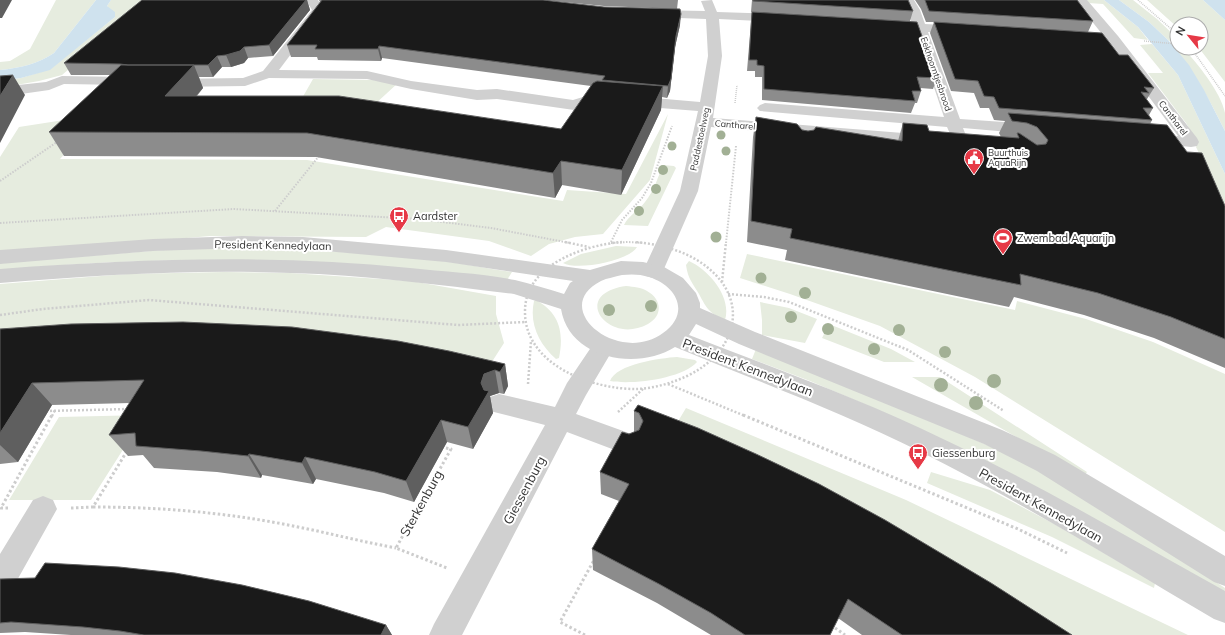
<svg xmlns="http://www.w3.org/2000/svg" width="1225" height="635" font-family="Mulish,sans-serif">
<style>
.green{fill:#e6ecdf}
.water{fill:#cfe2ee}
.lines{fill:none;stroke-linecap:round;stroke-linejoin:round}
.path-far3{stroke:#cdcdcd;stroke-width:1.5;stroke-dasharray:1 1;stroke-linecap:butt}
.path-far2{stroke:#cdcdcd;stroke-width:2;stroke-dasharray:1.5 1.5;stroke-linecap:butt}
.path-far1{stroke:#cdcdcd;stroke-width:2.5;stroke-dasharray:2 2;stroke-linecap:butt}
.path{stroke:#cdcdcd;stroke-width:3;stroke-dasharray:2.5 2.5;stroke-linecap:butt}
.pedestrian{fill:#d0d0d0;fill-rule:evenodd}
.minor{fill:#d0d0d0;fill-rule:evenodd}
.tertiary{fill:#d0d0d0;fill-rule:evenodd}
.tree{fill:#a2b095}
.wall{fill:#8c8c8c}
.shaded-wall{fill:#5f5f5f}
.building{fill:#1a1a1a;stroke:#5f5f5f}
.labels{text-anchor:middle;stroke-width:4;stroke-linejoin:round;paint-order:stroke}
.far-street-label{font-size:9px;fill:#333;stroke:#fff}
.far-poi-label{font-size:9px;fill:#333;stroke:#fff;text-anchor:start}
.poi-label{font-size:11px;fill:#333;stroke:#fff;text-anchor:start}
.street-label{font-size:11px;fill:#333;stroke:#fff}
.near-street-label{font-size:13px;fill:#333;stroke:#fff}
</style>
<rect width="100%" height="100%" fill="#fff"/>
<!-- green -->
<path class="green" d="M56,0H96L54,53C38,64 19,68 0,70V62L10,61L30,49Z
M111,0H144L136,12L62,75L39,81L16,85L0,81L21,78L50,69L115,17L107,6Z
M1086,0H1104L1138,27L1148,40L1134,38L1103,4L1088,3Z
M1119,0H1133L1157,19L1177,38V40L1169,41L1149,22Z
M1147,0H1203L1225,20V82L1199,48H1201V24H1177V27Z
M1152,44L1178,75L1225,174V206L1196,147L1198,143L1186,123L1148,73H1163L1140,45Z
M1171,45H1177V48H1183C1197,63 1221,92 1225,113C1225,118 1225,125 1225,131C1209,99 1195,72 1171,45Z
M313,79L373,80L398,83L362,116L293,114Z
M668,114L650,180L603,234L575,237L549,244L531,256L489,241L386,227L366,237L210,236L0,254V157L19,127L77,118L96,119L60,159L307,160L563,201L567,190L626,194Z
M663,165L674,166L676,168L648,226L624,225C628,216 639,210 645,202C654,191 658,177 663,165Z
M616,246L637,247C629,261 577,271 563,263L581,254Z
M238,248C306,250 375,252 442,261C466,264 489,269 512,272L507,280C337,257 171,254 0,270V263L176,249Z
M747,254L1015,310L1017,301L1086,319L1153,342L1225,374V532L975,377L880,326L790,294L740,278Z
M689,261C709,270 732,297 725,320C709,313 707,309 699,294C692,282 688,279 686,265Z
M225,272L290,273L411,281L496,296V314L504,343L488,368L0,343V284L127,274Z
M626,286C634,287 641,287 647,291C662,299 663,316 648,324C608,346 569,294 626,286Z
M536,300C560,313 564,333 559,358L556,359C539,344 529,324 534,301Z
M760,302L789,308L817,319L805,343L762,335V320Z
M829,324L891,349L915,362H884L822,338Z
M756,349L846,384L1019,459L1136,529L1225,588V597L883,412L810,381L752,359Z
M677,357L695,360L697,362C682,379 631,385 610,381C616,364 661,358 677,357Z
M912,377H940L1087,472L1084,476Z
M686,408L906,500L1188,635H1060L674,428Z
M145,415L91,500H9L59,417Z
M931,472L990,490L1056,525L1155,583L1154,588L1052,537L927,483Z"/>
<!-- water -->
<path class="water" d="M96,0H111L107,6L115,12V17L50,70L21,78L0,81V70C19,68 38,64 54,53Z
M1104,0H1119L1149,22L1169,41L1189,65L1204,90L1225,131V174L1178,75L1138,27Z
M1203,0H1225V20Z"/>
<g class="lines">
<!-- path-far3 -->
<path class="path-far3" d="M1138,0L1177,34
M1144,41L1177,44
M1191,48L1225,96
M735,103L737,85"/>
<!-- path-far2 -->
<path class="path-far2" d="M0,181L57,142
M275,211L319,156
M0,223L234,209L418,219L491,228L570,243
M611,242L622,220L642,198L651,183L672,126
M611,243L628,242L645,243
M726,243L736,146"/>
<!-- path-far1 -->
<path class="path-far1" d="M565,242L589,247
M622,242C584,245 525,265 525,311C524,365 593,390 638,389C655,388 672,383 687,376C734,354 752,303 707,267C687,251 660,244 634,242
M722,282L726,242
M728,294L764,297L789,302L908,350L1004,411
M0,315L43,309L149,300L458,325L525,322
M528,384L531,341
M668,384L745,416
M46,411L129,409
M618,412L644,388
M52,416L55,410"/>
<!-- path -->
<path class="path" d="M743,415L1018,529L1067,553
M441,447L451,449L396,548L447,568
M93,507C157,507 220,512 283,524C321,531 358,541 396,548
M8,508H1L52,415
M71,508L93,507L127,451
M831,625L845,635
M585,635L560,622L594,560"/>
<!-- pedestrian -->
<path class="pedestrian" d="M62,76L126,77L139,80L141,83L139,86L134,87L126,85L64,84L49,90L0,97V87L46,82Z"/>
<!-- minor -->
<path class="minor" d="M306,0H318L324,10L279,70L367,71L411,81L477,90L497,89L573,100L596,93L700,102L708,56L706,19L652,17L648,16L646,13L648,10L705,11L701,1L712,0L717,12L781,14L786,15L787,18L786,21L781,22L719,19L722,56L713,118L928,135L934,136L936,140L934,144L928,145L711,127L698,191L663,271L660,276L653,278L646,276L643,271L680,191L698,111L597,103L574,110L497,99L477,100L411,89L367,79L269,78L245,86L170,87L165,86L163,83L165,80L170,79L243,78L263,71L312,10Z
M902,0H914L920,10L925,24L961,26L966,27L968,30L966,33L961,34L928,32L960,119L1032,124L1038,126L1040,129L1038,132L1032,134L963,128L965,133L963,136L957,138L951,136L947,127L760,111L757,108L760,105L765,103L944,117L915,31L884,28L883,25L884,22L889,21L912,23Z
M1075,0H1087L1118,36L1197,138L1199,142L1197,146L1191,147L1144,142L1142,139L1144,136L1150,134L1178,136L1109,43L1072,40L1070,37L1072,34L1077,33L1102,34Z
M604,338L612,340L615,346L586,395L576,414L637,436L641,444L637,452L628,455L567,432L462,635H429L434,624L545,425L490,411L487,404L490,397L499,394L555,407L567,383L596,340Z
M43,496L53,500L57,509L11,591L0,596V554L33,500Z"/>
<!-- tertiary -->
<path class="tertiary" d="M242,236L303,237L446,250L590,270L621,261L643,262L664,267L683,278L696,293L700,303V308L755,332L1002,430L1055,455L1225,556V586L1214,582L1037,471L984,444L739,344L696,324L689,335C773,368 859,398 941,438C1038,484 1131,539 1225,591V623L1214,619C1117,562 1022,502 921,452C841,412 757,381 675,347C637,371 569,359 561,309L514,294C440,285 365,275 291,273C194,269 97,275 0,283V269C137,259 273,254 410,268C445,272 481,273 515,280C532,284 548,289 564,294L570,283L573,281L446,262L303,249L242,248L153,251L0,264V250L153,239ZM622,275C631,274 640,274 649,277C677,286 691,313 663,333C618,366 548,308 601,281C607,278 615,277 622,275Z"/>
</g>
<!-- trees -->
<g class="tree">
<circle cx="721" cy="135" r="4.5"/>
<circle cx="672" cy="146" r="4.5"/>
<circle cx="726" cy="151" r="4.5"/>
<circle cx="663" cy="170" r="5"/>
<circle cx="656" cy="189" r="5"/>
<circle cx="639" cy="211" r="5"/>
<circle cx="716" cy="237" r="5.5"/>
<circle cx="761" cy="278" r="5.5"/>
<circle cx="805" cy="293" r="6"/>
<circle cx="651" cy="306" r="6"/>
<circle cx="609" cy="310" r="6"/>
<circle cx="791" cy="317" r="6"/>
<circle cx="828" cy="329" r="6"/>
<circle cx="899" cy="330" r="6"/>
<circle cx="874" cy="349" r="6"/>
<circle cx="945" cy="352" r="6"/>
<circle cx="994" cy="381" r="7"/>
<circle cx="941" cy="385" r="7"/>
<circle cx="976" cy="403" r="7"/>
</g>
<!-- wall -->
<path class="wall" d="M142,0H307L310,10L273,56L248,58L244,63L231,67H222L213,77H199L203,88L197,96L561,129L591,86L382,58L381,61L318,60L317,57H291L287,45L320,2L319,0H543L680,25L675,47L670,91L667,98L662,97L661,110L621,195L562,185L555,198L316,157L64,156L49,132L111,75H71L64,63Z
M544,0H678L677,9L604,6Z
M752,0H908L913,11L910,21L937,78L933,89L920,88L921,91L917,103H915L911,113L762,100V77H755V71H747L751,22L752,12L893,20L751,12Z
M915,0H1077L1093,21L1088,32L958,24L1119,55L1154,88L1147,99H1146L1153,108L1149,115L1152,120L1150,124L1225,206V368L1154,338L1084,315L1014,297L1009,307L785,260L787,250L747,242L753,137L756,117L808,131L898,141L903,123L929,131L1001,137L999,133L1005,121L994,120L989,108H980L974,93L951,91L930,33L934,22H926L921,9Z
M0,329L505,364L508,386L504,394L499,393L490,396L493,413L473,449L447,442L414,502L384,493L316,479L313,484L262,475L261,478L217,472L154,468L143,455L128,456L109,435L130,403L52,405L18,462L0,464Z
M638,405L1072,635H862L838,618L830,635H711L657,603L593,570L592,549L619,501L601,494L600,472L629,434L634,433V411Z
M0,579L386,625L392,635H71L25,632L0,633Z"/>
<!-- shaded-wall -->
<path class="shaded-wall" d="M0,0H12L2,18H0Z
M306,0H307L310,10L273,56L269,45Z
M681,14L680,25L675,47L670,91L667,98L668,86L676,36Z
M379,46L382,58L381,61L378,49Z
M244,47L248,58L244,63L231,67L226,55Z
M217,56L222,67L213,77L208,65Z
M194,65L203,88L176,119L165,96Z
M13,75L25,95L0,143V96Z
M663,86L661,110L621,195L622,170Z
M561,161L562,185L555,198L553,173Z
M505,364L508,386L504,394L500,372Z
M495,370L499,393L490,396L493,413L473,449L468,427L481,383L484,374Z
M32,383L52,405L18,462L0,445V433Z
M441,420L447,442L414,502L406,481Z
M249,454L262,475L261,478L248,456Z
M305,457L316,479L313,484L302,463Z
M386,625L392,635H381Z"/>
<!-- building -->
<path class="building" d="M142,0H306L269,45L244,47L240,51L226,55L217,56L208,65H128L120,64L64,63Z
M322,0H543L604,7L680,9L681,14L676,36L671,79L668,86L602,80L605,76L379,46L378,49H315L317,45H287Z
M753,0H908L913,11L753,1Z
M925,0H1077L1093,21L929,11Z
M752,12L917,22L937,78L917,77L921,91H912L915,101L764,89V66L757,65V60H749Z
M934,22L1102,33L1119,55H1128L1154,88L1144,87L1149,93L1141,92L1153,108H1143L1152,120L999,108L994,97L984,96L978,81L955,79Z
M121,65H194L165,96H339L561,129L593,83L597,81L663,86L622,170L561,161L553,173L307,133L49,132Z
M13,75L0,96V76Z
M1008,113L1167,125L1187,152L1202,153L1225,206V339L1171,317L1098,293L1020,274L1021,285L790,238L792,229L751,221L756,117L797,124L802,130L808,131L814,130L816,127L902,141L903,123L927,125L929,131L1019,138L1017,133H1019L1037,145L1046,144L1048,140L1037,127L1027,123L1012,121Z
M183,322L292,327L398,341L449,351L505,364L500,372L495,370L484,374L481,383L484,390L489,391L468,427L441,420L406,481L375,472L305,457L302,463L249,454L248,456L201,451L136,446L135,433L109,435L144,380L32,383L0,433V329L71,324Z
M638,405L698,428L756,454L819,484L885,520L991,583L1072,635H902L848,599L830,635H745L711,613L659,584L592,549L629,484L600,472L622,432L629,434L639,430L643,421L639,413L634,411Z
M45,563L119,567L175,573L242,585L309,601L386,625L381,635H144L120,631L83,627L11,622L0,623V579L35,578Z"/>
<!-- icons -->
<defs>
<g id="civic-pin" transform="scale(1)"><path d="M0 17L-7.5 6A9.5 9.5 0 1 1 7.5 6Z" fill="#e63946" stroke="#fff"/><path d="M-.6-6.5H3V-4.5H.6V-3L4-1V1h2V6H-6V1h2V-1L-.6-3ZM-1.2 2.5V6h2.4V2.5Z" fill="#fff"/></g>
<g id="bus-pin" transform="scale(1)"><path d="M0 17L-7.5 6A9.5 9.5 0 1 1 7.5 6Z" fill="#e63946" stroke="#fff"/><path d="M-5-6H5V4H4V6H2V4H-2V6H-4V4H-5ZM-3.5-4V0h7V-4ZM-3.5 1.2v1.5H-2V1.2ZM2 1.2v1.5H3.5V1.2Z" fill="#fff"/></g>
<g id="stadium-pin" transform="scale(1)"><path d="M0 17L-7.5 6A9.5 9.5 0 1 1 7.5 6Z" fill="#e63946" stroke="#fff"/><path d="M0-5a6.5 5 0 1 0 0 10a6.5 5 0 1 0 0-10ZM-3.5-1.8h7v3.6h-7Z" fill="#fff"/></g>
</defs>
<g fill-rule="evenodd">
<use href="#civic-pin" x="974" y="158"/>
<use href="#bus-pin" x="399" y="216"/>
<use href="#stadium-pin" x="1003" y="238"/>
<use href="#bus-pin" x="918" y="453"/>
</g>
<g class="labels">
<!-- far-street labels -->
<g class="far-street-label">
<text transform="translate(936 74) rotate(71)" y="3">Eekhoorntjesbrood</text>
<text transform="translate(1173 118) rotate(53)" y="3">Cantharel</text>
<text transform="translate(735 125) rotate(5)" y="3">Cantharel</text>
<text transform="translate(700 139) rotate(-78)" y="3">Paddestoelweg</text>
</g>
<!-- far-poi labels -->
<g class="far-poi-label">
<text x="988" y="156">Buurthuis<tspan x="988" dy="10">AquaRijn</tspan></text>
</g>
<!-- poi labels -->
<g class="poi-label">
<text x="413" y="220">Aardster</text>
<text x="1017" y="242">Zwembad Aquarijn</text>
<text x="932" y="457">Giessenburg</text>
</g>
<!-- street labels -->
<g class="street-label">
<text transform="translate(273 245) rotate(1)" y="4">President Kennedylaan</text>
</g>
<!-- near-street labels -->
<g class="near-street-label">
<text transform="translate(748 367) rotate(21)" y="5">President Kennedylaan</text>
<text transform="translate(524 490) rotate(-62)" y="5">Giessenburg</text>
<text transform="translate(421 503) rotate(-61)" y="5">Sterkenburg</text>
<text transform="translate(1041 505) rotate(29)" y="5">President Kennedylaan</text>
</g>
</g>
<!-- north arrow -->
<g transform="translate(1189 36) rotate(300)"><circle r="19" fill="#ffffff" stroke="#adadad"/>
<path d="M0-3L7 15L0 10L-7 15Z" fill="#e63946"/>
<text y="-6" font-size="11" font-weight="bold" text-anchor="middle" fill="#333333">N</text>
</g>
</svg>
